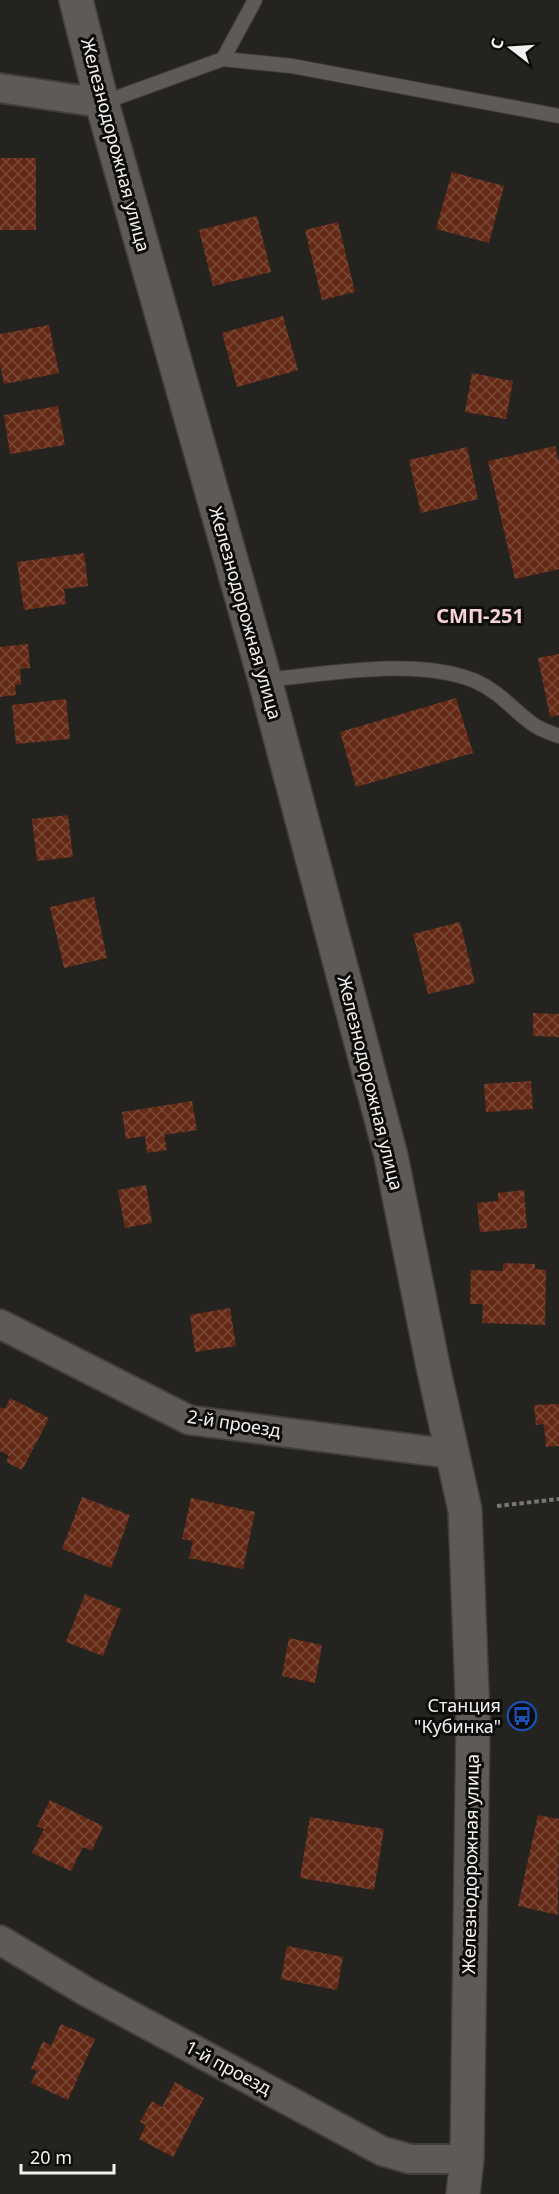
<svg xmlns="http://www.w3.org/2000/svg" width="559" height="2194" font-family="'Noto Sans',sans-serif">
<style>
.building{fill:url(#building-cross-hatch)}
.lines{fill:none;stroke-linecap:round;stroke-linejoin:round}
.service-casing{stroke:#413f3c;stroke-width:16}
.minor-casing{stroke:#413f3c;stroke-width:32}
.tertiary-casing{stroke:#413f3c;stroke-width:36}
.path{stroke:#797774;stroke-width:4;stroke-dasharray:4.5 3;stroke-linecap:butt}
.service{stroke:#5e5b56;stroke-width:14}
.minor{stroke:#5e5b56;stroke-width:28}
.tertiary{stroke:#5e5b56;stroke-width:33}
.labels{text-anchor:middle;stroke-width:6;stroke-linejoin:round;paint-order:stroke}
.street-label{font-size:18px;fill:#f4f2f0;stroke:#0d0c0b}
.poi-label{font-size:18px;fill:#f4f2f0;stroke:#0d0c0b;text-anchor:end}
.neighbourhood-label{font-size:20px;font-weight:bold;fill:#f5d2d3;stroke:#0d0c0b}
</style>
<defs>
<pattern id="building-cross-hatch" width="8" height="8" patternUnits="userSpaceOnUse" patternTransform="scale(1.5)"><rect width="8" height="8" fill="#642a16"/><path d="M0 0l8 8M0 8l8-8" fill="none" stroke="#7b4938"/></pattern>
</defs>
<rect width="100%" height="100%" fill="#25231f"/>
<!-- building -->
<path class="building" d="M0,158H36V230H0Z
M452,172L504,186L489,243L436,229Z
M257,216L271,272L213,286L199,230Z
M338,222L355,292L322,300L305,230Z
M283,316L298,370L237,387L222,333Z
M49,325L59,373L4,384L0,364V334Z
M472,373L513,381L506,419L465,412Z
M58,406L65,445L10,454L4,415Z
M555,446L559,462V569L515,579L488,461Z
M467,447L478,499L421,513L409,460Z
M84,553L88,586L64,589L66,604L24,610L17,562Z
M28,644L30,668L20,669L21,684L15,685L16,695L0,697V647Z
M559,654V715L550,717L538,658Z
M456,698L473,753L356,787L340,732Z
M66,699L70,739L16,744L12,705Z
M68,815L73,857L37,861L32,819Z
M94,897L107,958L64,968L50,907Z
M460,922L475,983L428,994L413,934Z
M533,1013L559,1014V1037L533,1036Z
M531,1081L533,1109L486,1112L484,1084Z
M192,1101L197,1130L164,1135L167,1150L147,1153L145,1136L126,1139L122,1112Z
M146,1185L152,1223L125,1228L118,1190Z
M524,1190L527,1228L480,1232L477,1203L498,1201V1193Z
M503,1263L535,1264V1269L546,1270L545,1325L482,1323L483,1304H470L471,1270L503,1271Z
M230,1308L236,1346L195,1352L190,1315Z
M10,1398L49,1418L22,1470L6,1462L9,1456L0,1451V1407L5,1409Z
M559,1404V1446L546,1447L544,1424L536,1425L534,1405Z
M82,1497L130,1515L111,1568L62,1549Z
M191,1498L255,1512L243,1569L189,1558L193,1541L182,1539Z
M85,1594L121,1609L103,1656L66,1642Z
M289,1638L322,1645L315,1683L282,1676Z
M50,1800L103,1826L92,1851L83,1847L71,1871L32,1853L44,1829L37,1826Z
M538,1815L559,1819L558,1915L518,1906Z
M310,1817L384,1829L374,1890L300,1878Z
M287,1946L343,1957L337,1990L281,1979Z
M61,2024L95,2039L68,2100L31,2083L37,2071L31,2069L43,2041L51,2046Z
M175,2082L204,2098L173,2157L139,2139L146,2125L140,2122L152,2101L162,2107Z"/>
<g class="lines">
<!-- service casing -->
<g class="service-casing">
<path id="service" d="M223,59L292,66L559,116
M102,103L223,59L255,0
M265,680C327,674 417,657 475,681C499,691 513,710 534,725C541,730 551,733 559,736"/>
</g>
<!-- minor casing -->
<g class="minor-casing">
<path id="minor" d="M0,88L102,103
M0,1324L189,1420L453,1454
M0,1940L87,1992L382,2151L410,2159H467"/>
</g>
<!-- tertiary casing -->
<g class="tertiary-casing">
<path id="tertiary" d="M76,0L102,103L265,680L391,1156L434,1371L465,1510L473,1720L467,2159L463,2194"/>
</g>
<!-- path -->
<path class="path" d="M497,1506L559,1499"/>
<!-- service -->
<use href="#service" class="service"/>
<!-- minor -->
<use href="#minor" class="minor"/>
<!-- tertiary -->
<use href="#tertiary" class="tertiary"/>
</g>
<!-- icons -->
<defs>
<g id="bus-ring" transform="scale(1.5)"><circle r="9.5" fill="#0d0c0b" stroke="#1a4fb4" stroke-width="1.5"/><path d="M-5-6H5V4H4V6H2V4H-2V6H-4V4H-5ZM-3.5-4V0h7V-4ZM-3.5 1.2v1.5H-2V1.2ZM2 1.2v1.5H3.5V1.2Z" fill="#1a4fb4"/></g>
</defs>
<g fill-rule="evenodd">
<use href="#bus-ring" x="522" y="1716"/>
</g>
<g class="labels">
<!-- street labels -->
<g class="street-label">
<text transform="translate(115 145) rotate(75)" y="6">Железнодорожная улица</text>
<text transform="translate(245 613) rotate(74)" y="6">Железнодорожная улица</text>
<text transform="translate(370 1083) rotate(76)" y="6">Железнодорожная улица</text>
<text transform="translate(234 1424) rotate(9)" y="6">2-й проезд</text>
<text transform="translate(471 1864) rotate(-89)" y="6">Железнодорожная улица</text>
<text transform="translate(228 2068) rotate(28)" y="6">1-й проезд</text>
</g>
<!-- poi labels -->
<g class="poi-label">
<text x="501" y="1712">Станция<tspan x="501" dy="21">"Кубинка"</tspan></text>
</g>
<!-- neighbourhood labels -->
<g class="neighbourhood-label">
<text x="480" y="623">СМП-251</text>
</g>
</g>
<!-- north arrow -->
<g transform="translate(511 48) rotate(287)" stroke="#0d0c0b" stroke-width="4.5" paint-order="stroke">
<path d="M0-4.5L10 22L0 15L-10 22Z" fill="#f4f2f0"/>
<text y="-9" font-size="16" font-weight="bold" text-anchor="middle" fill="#f4f2f0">С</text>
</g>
<!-- scale -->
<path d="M21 2164v9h93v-9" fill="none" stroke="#f4f2f0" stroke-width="3"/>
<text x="30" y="2164" font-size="18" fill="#f4f2f0" stroke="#0d0c0b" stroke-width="4.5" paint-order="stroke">20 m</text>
</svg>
